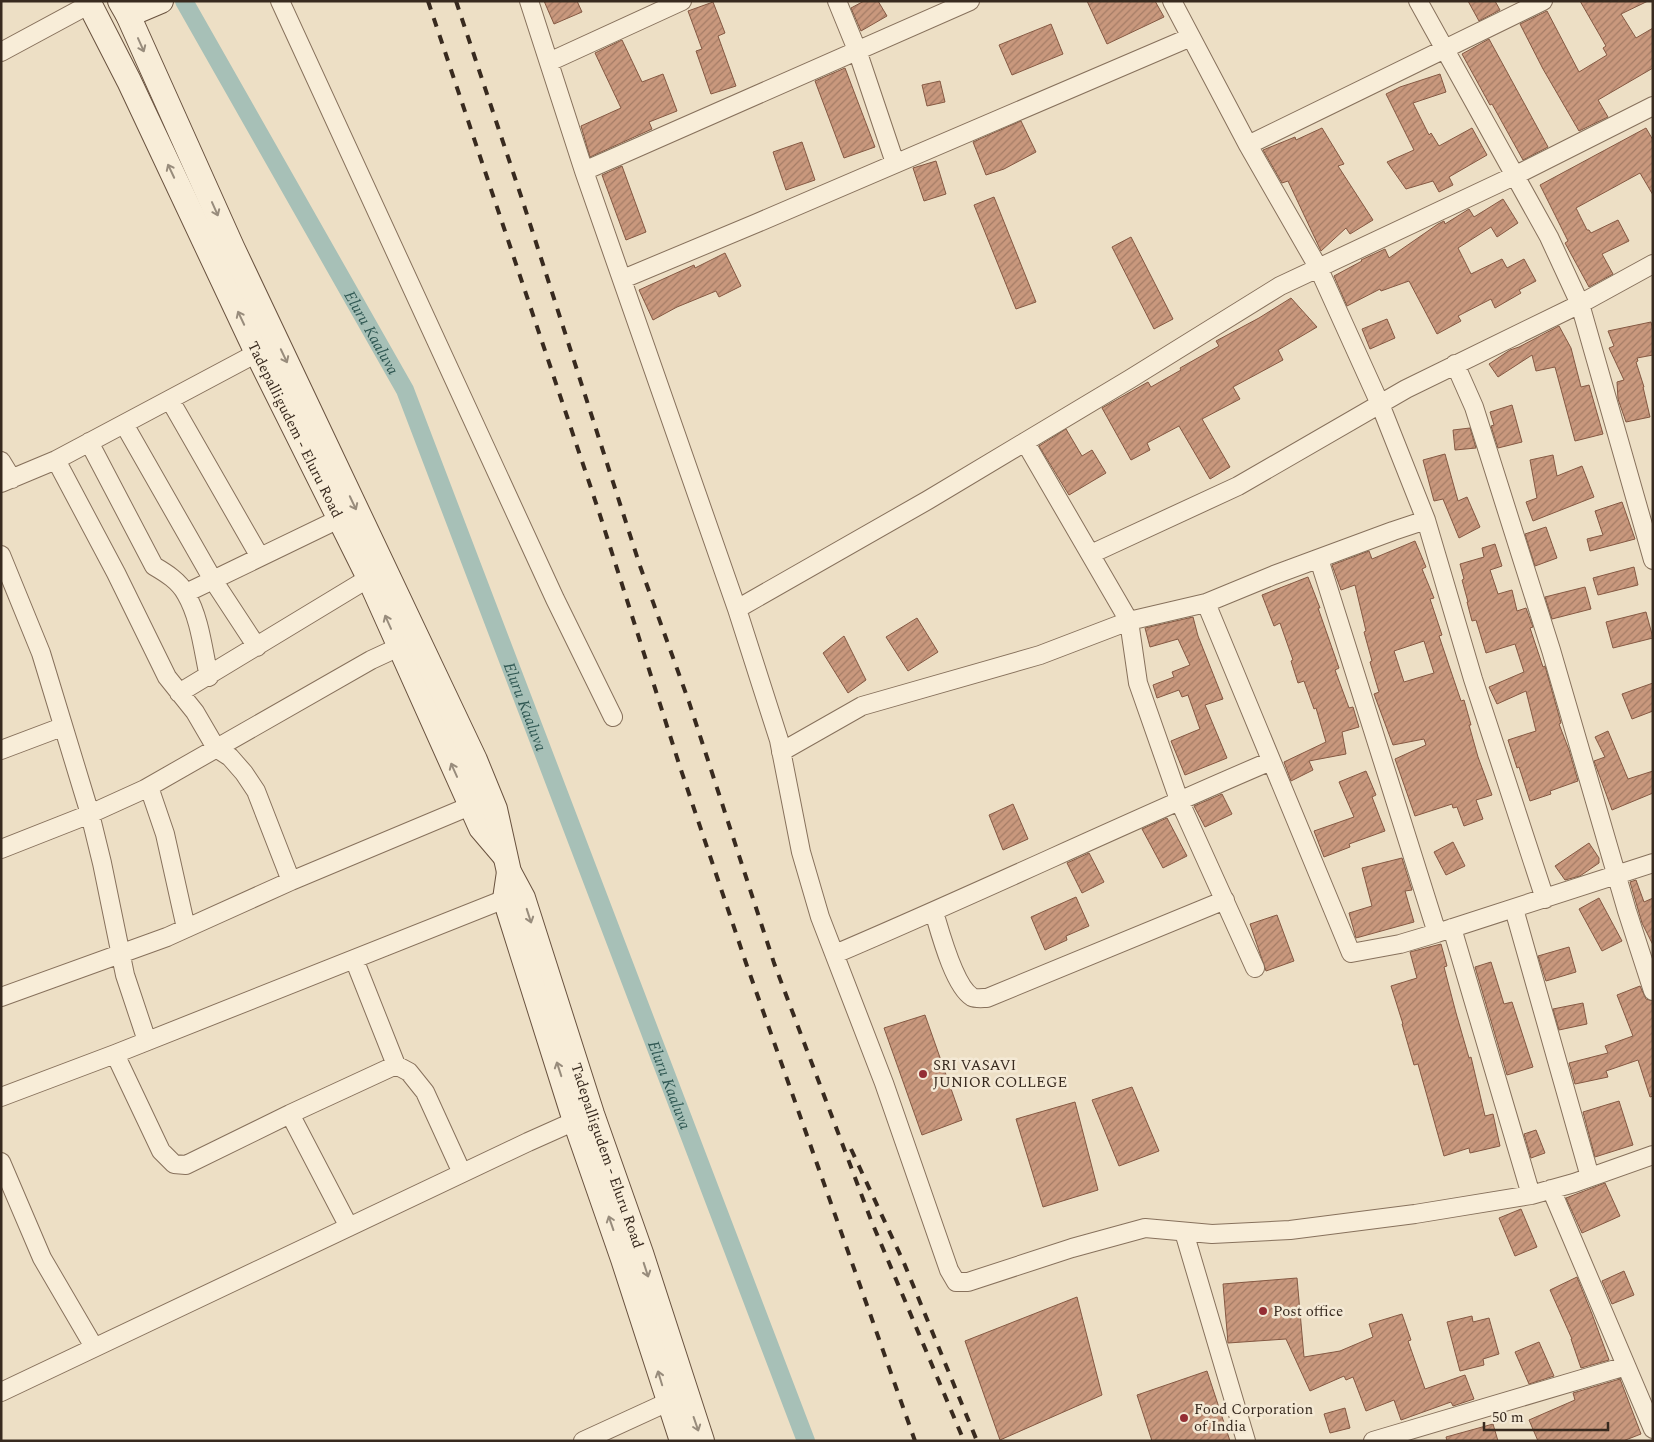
<svg xmlns="http://www.w3.org/2000/svg" width="1654" height="1442" font-family="Spectral,serif">
<style>
.lines{fill:none;stroke-linecap:round;stroke-linejoin:round}
.canal{stroke:#a7c0b7;stroke-width:18}
.building{fill:url(#building-hatch);stroke:#855943;fill-rule:evenodd}
.street-casing{stroke:#87715c;stroke-width:20}
.secondary-casing{stroke:#69523f;stroke-width:26}
.street{stroke:#f8edd8;stroke-width:18}
.secondary{stroke:#f8edd8;stroke-width:24}
.rail{stroke:#382a1f;stroke-width:4;stroke-dasharray:9 9;stroke-linecap:butt}
.oneway{stroke:#988c7c}
.poi-dot{fill:#942e34;stroke:#f4e9d5;stroke-width:2}
.labels{text-anchor:middle;stroke-width:5;stroke-linejoin:round;paint-order:stroke}
.street-label{font-size:15px;fill:#382a1f;stroke:#f4e9d5}
.poi-label{font-size:15px;fill:#382a1f;stroke:#f4e9d5;text-anchor:start}
.water-label{font-size:16px;font-style:italic;fill:#2f5752;stroke:#f4e9d5}
</style>
<defs>
<pattern id="building-hatch" width="6" height="6" patternUnits="userSpaceOnUse" patternTransform="scale(1.25)"><rect width="6" height="6" fill="#c9987d"/><path d="M-1 1l2-2M0 6l6-6M5 7l2-2" fill="none" stroke="#a47c66"/></pattern>
</defs>
<rect width="100%" height="100%" fill="#eddfc5"/>
<g class="lines">
<!-- canal -->
<path class="canal" id="s1" d="M184,1L405,390L806,1441"/>
</g>
<!-- building -->
<path class="building" d="M544,1H577L582,12L554,24Z
M864,1H878L887,16L861,31L851,8Z
M1087,1H1155L1164,17L1107,44Z
M1468,1H1495L1500,10L1479,21Z
M1580,1H1648L1621,14L1636,38L1653,28V68L1598,100L1608,117L1579,131L1543,69L1520,24L1547,11L1579,72L1607,55L1603,48L1606,46Z
M713,2L725,33L718,36L736,86L711,94L696,51L702,49L688,11Z
M1051,24L1063,54L1012,75L999,45Z
M1489,39L1548,147L1523,160L1492,104L1490,105L1462,54Z
M622,40L642,82L663,74L677,111L649,122L652,129L590,157L581,126L621,108L595,53Z
M845,68L875,147L844,158L815,81Z
M1440,74L1446,92L1413,103L1429,135L1431,133L1439,146L1472,128L1487,155L1449,177L1453,185L1439,192L1433,181L1406,189L1387,162L1414,150L1386,94L1400,87Z
M940,81L945,102L927,106L922,85Z
M1021,121L1036,152L1004,169L986,175L973,142Z
M1322,128L1344,164L1338,166L1373,220L1350,234L1346,228L1321,251L1288,181L1282,183L1263,150L1295,137L1296,140Z
M1646,128L1653,140V195L1640,173L1576,208L1587,230H1589L1591,233L1618,220L1629,241L1602,254L1613,274L1589,287L1565,243L1568,241L1540,185Z
M802,142L815,180L786,190L773,152Z
M936,161L946,194L924,201L913,168Z
M622,166L646,232L626,240L602,175Z
M994,197L1036,302L1016,309L974,205Z
M1503,199L1518,223L1497,237L1491,227L1458,248L1471,274L1502,259L1507,268L1524,259L1536,281L1519,290L1521,293L1495,308L1491,299L1458,316L1461,321L1437,334L1409,281L1381,291L1380,289L1347,306L1334,276L1362,261L1361,260L1385,249L1389,258L1438,224L1444,221L1445,224L1469,209L1474,217Z
M1131,237L1173,319L1154,329L1112,247Z
M725,253L741,286L719,297L716,291L677,307L653,320L639,290L694,265L695,268Z
M1291,298L1317,327L1278,350L1283,360L1233,387L1240,399L1202,419L1230,467L1210,479L1179,426L1147,443L1150,450L1131,460L1102,408L1148,382L1151,387L1181,370L1180,368L1219,346L1216,341L1259,318Z
M1387,319L1395,338L1370,349L1362,329Z
M1651,322L1653,331V355L1637,358L1638,361L1636,362L1644,387H1643L1650,417L1626,422L1618,399L1617,382L1624,380L1609,348L1614,346L1608,331Z
M1559,326L1571,348L1581,387L1589,385L1603,434L1575,441L1555,367L1536,371L1532,355L1498,377L1489,364L1510,350L1519,347Z
M1512,405L1522,442L1498,448L1491,426L1494,425L1490,412Z
M1470,428L1476,448L1455,450L1453,430Z
M1066,429L1082,456L1092,450L1106,473L1069,495L1039,446Z
M1445,454L1458,501L1467,497L1480,527L1459,538L1443,499L1434,501L1423,460Z
M1553,455L1557,476L1582,466L1594,497L1533,521L1526,502L1537,498L1530,460Z
M1622,502L1635,539L1590,551L1587,539L1603,535L1595,511Z
M1546,527L1557,558L1535,566L1525,534Z
M1415,541L1426,567L1422,569L1434,598L1430,599L1442,635L1439,636L1461,701L1464,700L1471,725H1469L1478,757L1492,795L1476,800L1483,819L1464,826L1457,807L1453,808L1452,804L1415,816L1395,759L1426,745L1424,739L1393,745L1374,694L1379,692L1370,662L1372,661L1364,632L1366,631L1355,585L1341,590L1332,565L1369,551L1372,559ZM1424,641L1434,673L1404,682L1394,651Z
M1495,544L1502,566L1490,570L1498,594L1512,590L1517,611L1526,608L1533,627L1530,628L1543,667L1545,666L1561,723L1559,724L1569,750L1578,781L1550,791L1551,794L1530,801L1519,767L1517,768L1508,740L1536,731L1526,691L1497,704L1489,687L1524,672L1515,644L1486,653L1476,620L1472,621L1467,602H1468L1462,580L1464,579L1460,564L1484,557L1482,548Z
M1634,567L1638,585L1598,595L1593,578Z
M1308,577L1320,608H1318L1339,668L1335,670L1349,708L1353,707L1359,727L1342,732L1346,754L1309,761L1313,770L1291,781L1284,762L1326,742L1316,708L1314,709L1304,681L1298,683L1291,661L1293,660L1280,623L1274,626L1262,595Z
M1585,587L1591,609L1552,619L1545,597Z
M1646,612L1653,638L1613,648L1606,622Z
M1193,617L1198,636L1223,699L1205,705L1227,758L1185,775L1171,741L1200,729L1188,695L1182,697L1179,690L1157,698L1153,685L1174,677L1172,672L1190,665L1178,639L1150,647L1145,628Z
M917,618L938,652L908,671L886,637Z
M844,636L866,680L848,693L823,653Z
M1653,683V711L1632,719L1622,694Z
M1608,731L1628,779L1653,771V793L1612,810L1594,761L1605,757L1595,737Z
M1366,771L1376,795L1372,797L1385,831L1349,844L1350,847L1324,857L1314,831L1354,817L1339,782Z
M1222,794L1232,814L1205,827L1194,806Z
M1013,804L1028,839L1003,850L989,815Z
M1167,818L1187,856L1163,868L1142,829Z
M1453,842L1465,866L1446,875L1434,852Z
M1589,843L1599,858V863L1580,876L1565,880L1555,866Z
M1089,853L1104,882L1082,893L1067,863Z
M1402,858L1412,890L1405,891L1414,922L1356,938L1349,913L1372,906L1362,868Z
M1636,880L1644,902L1653,898V945L1642,923L1630,882Z
M1076,897L1089,926L1066,936L1067,940L1045,950L1031,917Z
M1599,898L1622,941L1602,951L1579,909Z
M1277,915L1294,961L1266,971L1250,924Z
M1441,944L1447,966L1444,967L1456,1013L1469,1058L1471,1057L1485,1116L1493,1114L1500,1146L1470,1153L1469,1148L1444,1156L1418,1064L1414,1065L1402,1024H1403L1391,986L1417,978L1410,952Z
M1569,947L1576,972L1546,981L1538,956Z
M1491,962L1504,1004L1512,1002L1533,1067L1507,1075L1475,967Z
M1640,986L1646,999L1653,1001V1096L1650,1097L1638,1060L1606,1071L1608,1077L1575,1084L1569,1063L1608,1053L1605,1046L1633,1036L1617,995Z
M1583,1003L1587,1024L1559,1030L1553,1009Z
M925,1015L962,1120L922,1135L884,1028Z
M1132,1087L1159,1151L1119,1166L1092,1100Z
M1619,1101L1633,1145L1595,1157L1583,1112Z
M1075,1102L1098,1190L1043,1207L1016,1119Z
M1536,1130L1545,1153L1531,1158L1524,1134Z
M1605,1183L1620,1216L1582,1233L1566,1198Z
M1521,1209L1537,1247L1515,1256L1499,1218Z
M1624,1271L1634,1295L1612,1304L1602,1281Z
M1577,1277L1592,1314L1609,1360L1581,1368L1571,1339H1572L1550,1290Z
M1297,1278L1304,1357L1340,1351L1373,1337L1369,1324L1402,1314L1411,1340L1408,1341L1425,1389L1465,1375L1474,1399L1453,1406L1451,1402L1401,1420L1394,1400L1366,1411L1353,1377L1346,1380L1344,1376L1310,1391L1286,1339L1228,1343L1223,1284Z
M1077,1297L1102,1395L1000,1440L965,1341Z
M1472,1316L1473,1322L1489,1318L1499,1354L1483,1359L1484,1365L1460,1371L1447,1322Z
M1539,1342L1554,1376L1529,1384L1515,1352Z
M1207,1371L1230,1441H1152L1137,1395Z
M1620,1379L1641,1434L1623,1441H1538L1529,1420L1575,1400L1573,1393Z
M1345,1408L1350,1428L1330,1433L1324,1414Z
M1493,1424L1498,1441H1447L1446,1437Z"/>
<g class="lines">
<!-- street casing -->
<g class="street-casing">
<path id="street" d="M280,1L555,599L613,717
M529,1L584,171L737,609L779,740L801,852L820,917L884,1083L949,1270L956,1282H968L1072,1248L1145,1228L1212,1234L1290,1230L1415,1214L1531,1195L1574,1183L1653,1155
M837,1L857,50L895,163
M1172,1L1248,145L1543,1
M1418,1L1549,237L1580,304L1653,560
M1,52L90,4
M549,62L682,1
M1248,145L1318,267L1380,404L1426,520L1473,679L1545,899
M584,171L970,1
M623,279L757,223L1191,37
M1455,364L1474,407L1551,650L1627,911L1653,991
M170,400L260,557
M124,424L213,580L257,647
M89,442L154,566C166,573 179,581 186,594C200,618 203,650 209,677
M1025,442L1129,621L1138,683L1179,800L1255,968
M56,460L116,573L167,677L195,712L216,748L230,757L244,773L256,791L291,881
M1,461L12,479
M1,483L56,460L257,353
M1091,554L1238,486L1406,389L1580,304L1653,264
M1,555L41,653L90,814L102,863L125,975L147,1041
M1319,559L1437,933
M186,593L339,519
M1206,603L1351,953L1400,944L1437,933L1653,863
M737,609L928,500L1130,379L1280,286L1514,176L1653,106
M179,693L369,578
M1,750L62,727
M781,752L862,706L1040,655L1129,621L1206,603L1274,575L1393,531L1426,520
M149,787L165,834L186,928
M1,849L90,814L145,789L371,660L399,647
M1514,909L1590,1177
M934,912C940,932 954,986 972,997C976,999 983,998 987,998L1225,900
M1452,928L1531,1195
M835,954C981,892 1125,823 1271,761
M354,959L396,1065
M1,997L167,937L291,881L470,806
M115,1054L161,1151L174,1164L186,1165L290,1114L396,1065L409,1072L425,1092L462,1173
M1,1097L115,1054L505,899
M290,1114L349,1227
M1,1162L42,1258L94,1347
M1551,1189L1653,1429
M1184,1232L1246,1441
M1,1392L528,1142L575,1121
M583,1441L668,1402
M1373,1441L1626,1366"/>
</g>
<!-- secondary casing -->
<g class="secondary-casing">
<g id="secondary">
<path id="s2" d="M88,1L129,81L257,353L369,578L481,828L504,855"/>
<path id="s3" d="M120,1L128,15L232,247L475,760L495,809L509,872L523,898L592,1114L641,1253L702,1441"/>
<path d="M128,15L161,1"/>
<path d="M509,872L505,899L575,1121L623,1259L682,1441"/>
</g>
</g>
<!-- street -->
<use href="#street" class="street"/>
<!-- secondary -->
<use href="#secondary" class="secondary"/>
<!-- rail -->
<path class="rail" d="M428,1L599,512L680,767L746,963L915,1441
M456,1L522,199L640,566L689,702L774,963L871,1220L964,1441
M851,1149L904,1263L977,1441"/>
</g>
<!-- one-way arrows -->
<defs><path id="oneway-shaft" d="M-6 0H5M1.5-3L5.5 0L1.5 3" fill="none" stroke-width="1.6" stroke-linecap="round" stroke-linejoin="round" transform="scale(1.25)"/></defs>
<g class="oneway">
<use href="#oneway-shaft" transform="translate(141 45) rotate(66)"/>
<use href="#oneway-shaft" transform="translate(171 171) rotate(-115)"/>
<use href="#oneway-shaft" transform="translate(215 209) rotate(66)"/>
<use href="#oneway-shaft" transform="translate(241 318) rotate(-115)"/>
<use href="#oneway-shaft" transform="translate(284 356) rotate(65)"/>
<use href="#oneway-shaft" transform="translate(353 503) rotate(65)"/>
<use href="#oneway-shaft" transform="translate(388 622) rotate(-114)"/>
<use href="#oneway-shaft" transform="translate(454 770) rotate(-114)"/>
<use href="#oneway-shaft" transform="translate(529 916) rotate(72)"/>
<use href="#oneway-shaft" transform="translate(559 1069) rotate(-108)"/>
<use href="#oneway-shaft" transform="translate(611 1223) rotate(-109)"/>
<use href="#oneway-shaft" transform="translate(646 1270) rotate(72)"/>
<use href="#oneway-shaft" transform="translate(660 1378) rotate(-107)"/>
<use href="#oneway-shaft" transform="translate(696 1424) rotate(71)"/>
</g>
<!-- markers -->
<g class="poi-dot">
<circle cx="923" cy="1074" r="5"/>
<circle cx="1263" cy="1311" r="5"/>
<circle cx="1184" cy="1418" r="5"/>
</g>
<g class="labels">
<!-- street labels -->
<g class="street-label">
<text dy="5" stroke="none"><textPath href="#s2" startOffset="476">Tadepalligudem - Eluru Road</textPath></text>
<text dy="5" stroke="none"><textPath href="#s3" startOffset="1256">Tadepalligudem - Eluru Road</textPath></text>
</g>
<!-- poi labels -->
<g class="poi-label">
<text x="933" y="1070">SRI VASAVI<tspan x="933" dy="17">JUNIOR COLLEGE</tspan></text>
<text x="1273" y="1316">Post office</text>
<text x="1194" y="1414">Food Corporation<tspan x="1194" dy="17">of India</tspan></text>
</g>
<!-- water labels -->
<g class="water-label">
<text dy="6" stroke="none"><textPath href="#s1" startOffset="381">Eluru Kaaluva</textPath></text>
<text dy="6" stroke="none"><textPath href="#s1" startOffset="786">Eluru Kaaluva</textPath></text>
<text dy="6" stroke="none"><textPath href="#s1" startOffset="1191">Eluru Kaaluva</textPath></text>
</g>
</g>
<!-- border -->
<rect width="1654" height="1442" fill="none" stroke="#382a1f" stroke-width="5"/>
<!-- scale -->
<path d="M1484 1422v8h124v-8" fill="none" stroke="#382a1f" stroke-width="2.5"/>
<text x="1492" y="1422" font-size="15" fill="#382a1f" stroke="#f4e9d5" stroke-width="4" paint-order="stroke">50 m</text>
</svg>
